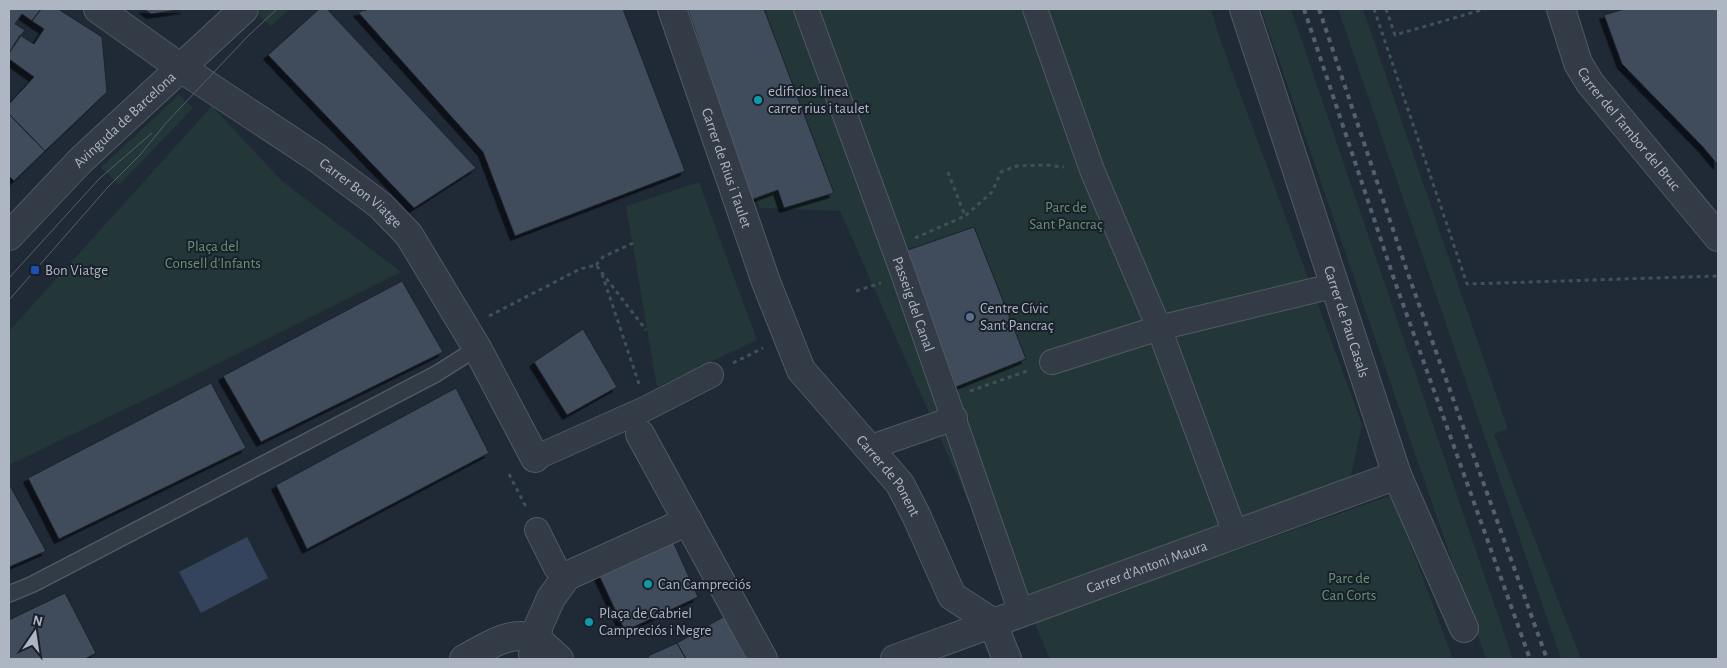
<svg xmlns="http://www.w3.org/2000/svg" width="1727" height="668" font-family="'Alegreya Sans',sans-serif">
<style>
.green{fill:#233638}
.water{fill:#34445d}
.building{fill:#414c5b;stroke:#1b222d;filter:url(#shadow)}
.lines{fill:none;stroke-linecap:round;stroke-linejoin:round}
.service-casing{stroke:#515964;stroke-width:18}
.pedestrian-casing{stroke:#515964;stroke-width:26}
.minor-casing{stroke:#515964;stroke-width:30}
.path{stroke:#3f5255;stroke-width:3;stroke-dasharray:4 4;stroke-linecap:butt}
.service{stroke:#333b47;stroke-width:15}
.pedestrian{stroke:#333b47;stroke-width:24}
.minor{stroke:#333b47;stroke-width:28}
.tram{stroke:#555f6e;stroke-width:1}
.rail{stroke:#555f6e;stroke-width:4;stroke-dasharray:5 5;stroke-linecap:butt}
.culture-dot{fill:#0f9aa8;stroke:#19202b;stroke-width:2}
.transit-dot{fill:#1a4fb4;stroke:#19202b;stroke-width:2}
.service-dot{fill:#5c6f8a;stroke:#19202b;stroke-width:2}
.labels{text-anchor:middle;stroke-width:4;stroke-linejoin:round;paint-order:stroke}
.poi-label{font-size:15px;fill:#aeb6c3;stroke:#19202b;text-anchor:start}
.street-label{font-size:15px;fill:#aeb6c3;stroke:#19202b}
.park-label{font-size:15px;fill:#669371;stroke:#19202b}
</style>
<defs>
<filter id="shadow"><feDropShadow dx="-4.5" dy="4.5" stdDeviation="0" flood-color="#0009"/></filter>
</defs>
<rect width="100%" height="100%" fill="#202936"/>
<!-- green -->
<path class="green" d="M263,9H290L271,26L258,14Z
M682,9H1211L1219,36L1362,424L1349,485L1014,605L840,211L760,208Z
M1261,9H1291L1513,659H1486Z
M1338,9H1363L1508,429L1494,434L1581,659H1561Z
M179,95L193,108L119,185L101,167Z
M212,106L282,181L401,272L165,390L9,465V331Z
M699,182L757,340L657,387L626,206Z
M1392,495L1453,659H1050L1034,622Z"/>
<!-- water -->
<path class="water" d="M247,537L268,578L201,613L179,572Z"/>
<!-- building -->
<path class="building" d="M9,9H41L32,21L22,14L15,24L25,30L9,53Z
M41,9H58L102,37L107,92L45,151L9,114V104L34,77L9,59V53L20,35L34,44L44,29L32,21Z
M144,9H185L151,14Z
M319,9H327L476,168L414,208L268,55Z
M370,9H623L685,171L515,236L483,152L358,12Z
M688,9H764L834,193L784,208L778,190L751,200Z
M1624,9H1718V165L1703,147L1622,64L1604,15Z
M9,114L45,151L14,181L9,176Z
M974,227L1026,359L956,387L905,251Z
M402,281L443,352L261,442L223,376Z
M583,329L617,387L567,415L534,362Z
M211,383L246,448L59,539L28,478Z
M456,388L489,453L307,549L276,485Z
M9,484L46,551L9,567Z
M671,537L698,597L625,631L597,571Z
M65,593L96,653L85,659H9V620Z
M725,616L750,659H686L677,643Z
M677,643L686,659H649L648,656Z"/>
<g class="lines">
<!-- service casing -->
<g class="service-casing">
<path id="service" d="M9,594L33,584L436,374L477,348"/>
</g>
<!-- pedestrian casing -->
<g class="pedestrian-casing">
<g id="pedestrian">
<path id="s1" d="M806,9L904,276L1017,601"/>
<path d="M1035,9L1092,170L1159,328L1235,533"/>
<path d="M1052,362L1159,328L1324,288"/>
<path d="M880,444L955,418"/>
<path d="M535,458L647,408L711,375"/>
<path d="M537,530L556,568"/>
</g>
</g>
<!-- minor casing -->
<g class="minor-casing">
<g id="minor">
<path id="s2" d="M98,9L181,68L317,158L380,205L409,235L477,348L535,458"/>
<path id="s3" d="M672,9L766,282L801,370L900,484L916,515L952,596L992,622"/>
<path id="s4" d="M1244,9L1397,475L1464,628"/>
<path id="s5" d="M1561,9L1578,63L1590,83L1718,237"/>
<path id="s6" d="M9,236L81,160L244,9"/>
<path d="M640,434L763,659"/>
<path d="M992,622L1007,659"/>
<path d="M464,659C487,647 508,630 536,638L533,655"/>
<path d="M559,659L536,638L539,625L551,598L567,576L688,521"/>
<path id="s7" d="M895,659L1397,475"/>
</g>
</g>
<!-- path -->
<path class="path" d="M1374,9L1467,284L1718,276
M1386,9L1395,35L1485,9
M948,172L965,216L992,192L1001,172L1017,166L1046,165L1064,167
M915,238L965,216
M596,265L603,257L633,243
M602,274L639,384
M856,291L881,283
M489,316L580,269L596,265L646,330
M733,363L763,348
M970,391L1030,370
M509,474L527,509"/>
<!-- service -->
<use href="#service" class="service"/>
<!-- pedestrian -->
<use href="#pedestrian" class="pedestrian"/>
<!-- minor -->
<use href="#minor" class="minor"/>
<!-- tram -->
<path class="tram" d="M9,278L99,179L152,133
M9,300L108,187L140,155L166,123L248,36L277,9"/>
<!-- rail -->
<path class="rail" d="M1304,9L1394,279L1530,659
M1319,9L1408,274L1547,659"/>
</g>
<!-- markers -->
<g class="culture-dot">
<circle cx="758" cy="100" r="5"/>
<circle cx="648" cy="584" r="5"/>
<circle cx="589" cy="622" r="5"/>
</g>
<rect class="transit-dot" x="30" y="265" width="10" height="10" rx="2.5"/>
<circle class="service-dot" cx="970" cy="317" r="5"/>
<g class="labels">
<!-- poi labels -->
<g class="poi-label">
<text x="768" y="96">edificios linea<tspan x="768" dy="17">carrer rius i taulet</tspan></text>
<text x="45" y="275">Bon Viatge</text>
<text x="980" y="313">Centre Cívic<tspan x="980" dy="17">Sant Pancraç</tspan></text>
<text x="658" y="589">Can Campreciós</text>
<text x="599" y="618">Plaça de Gabriel<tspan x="599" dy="17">Campreciós i Negre</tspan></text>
</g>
<!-- street labels -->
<g class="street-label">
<text dy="5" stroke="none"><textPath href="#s6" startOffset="164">Avinguda de Barcelona</textPath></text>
<text dy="5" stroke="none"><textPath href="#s5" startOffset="140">Carrer del Tambor del Bruc</textPath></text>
<text dy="5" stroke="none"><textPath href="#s3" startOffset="168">Carrer de Rius i Taulet</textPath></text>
<text dy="5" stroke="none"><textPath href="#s2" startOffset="321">Carrer Bon Viatge</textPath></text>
<text dy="5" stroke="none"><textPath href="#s1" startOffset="314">Passeig del Canal</textPath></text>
<text dy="5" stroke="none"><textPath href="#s4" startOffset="329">Carrer de Pau Casals</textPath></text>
<text dy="5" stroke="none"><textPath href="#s3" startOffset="521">Carrer de Ponent</textPath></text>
<text dy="5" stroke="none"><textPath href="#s7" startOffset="268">Carrer d'Antoni Maura</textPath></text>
</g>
<!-- park labels -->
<g class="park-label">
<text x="1066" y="212">Parc de<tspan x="1066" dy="17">Sant Pancraç</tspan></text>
<text x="213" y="251">Plaça del<tspan x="213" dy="17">Consell d'Infants</tspan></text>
<text x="1349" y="583">Parc de<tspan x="1349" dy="17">Can Corts</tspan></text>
</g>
</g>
<!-- border -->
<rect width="1727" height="668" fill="none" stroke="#aeb6c3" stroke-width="20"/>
<!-- north arrow -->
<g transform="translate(35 633) rotate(13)" stroke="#19202b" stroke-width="4" paint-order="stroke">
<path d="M0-4L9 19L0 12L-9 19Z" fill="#aeb6c3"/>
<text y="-8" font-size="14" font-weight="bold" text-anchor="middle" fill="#aeb6c3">N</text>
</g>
</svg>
